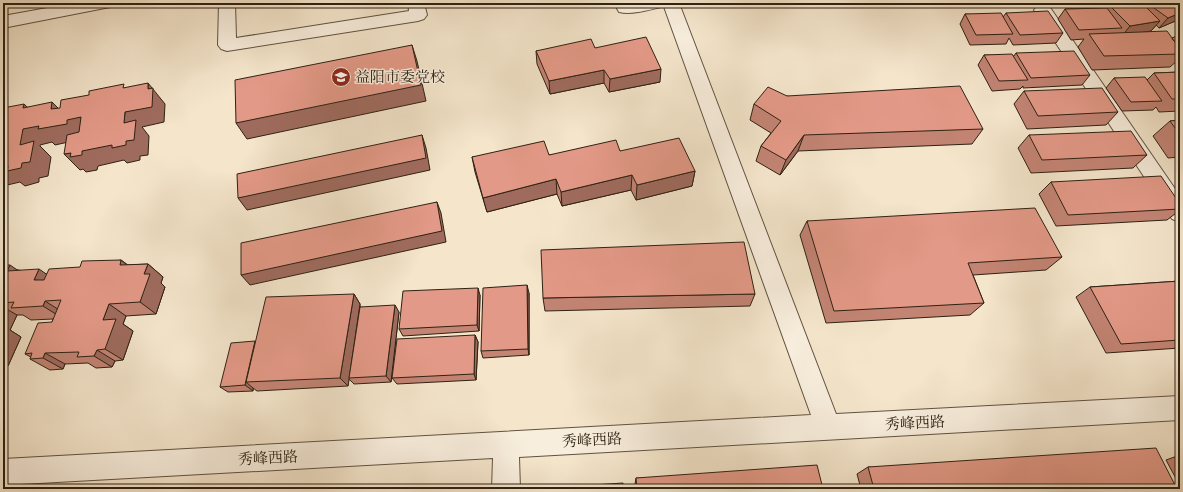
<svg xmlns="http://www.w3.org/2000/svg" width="1183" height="492" font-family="Cardo,'Noto Serif SC',serif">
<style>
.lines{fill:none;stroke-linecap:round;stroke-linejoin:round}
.minor-casing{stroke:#605241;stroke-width:2}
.minor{fill:#f8eedd;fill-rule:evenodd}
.wall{fill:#c38474;stroke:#2e2113}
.shaded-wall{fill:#9f6b5e;stroke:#2e2113}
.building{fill:#e39987;stroke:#2e2113}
.labels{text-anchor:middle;stroke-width:3;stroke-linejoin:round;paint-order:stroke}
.poi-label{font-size:15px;fill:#2e2113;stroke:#f8eedd;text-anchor:start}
.street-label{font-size:15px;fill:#2e2113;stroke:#f8eedd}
</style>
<rect width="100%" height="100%" fill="#f4e5cb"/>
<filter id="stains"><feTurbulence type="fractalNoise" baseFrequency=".005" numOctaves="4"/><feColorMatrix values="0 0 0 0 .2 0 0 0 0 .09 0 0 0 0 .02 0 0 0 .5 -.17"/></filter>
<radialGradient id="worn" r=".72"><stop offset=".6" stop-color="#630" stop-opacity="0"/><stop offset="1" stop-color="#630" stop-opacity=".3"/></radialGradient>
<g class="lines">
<!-- minor casing -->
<g class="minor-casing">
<path id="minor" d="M75,3H113L111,7L105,8L3,28V16Z
M219,3H235L236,38L409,11L408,3H424L427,15L424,19L418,21L227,51L221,49L218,45Z
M614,3H679L836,414L1180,396V420L519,457L520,489H492L493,458L3,485V459L811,415L663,4L661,7C649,10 631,15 619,12Z
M1043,4L1049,6L1180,196V222L1172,219L1034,10L1037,6Z"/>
</g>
<!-- minor -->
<use href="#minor" class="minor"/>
</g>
<!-- wall -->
<path class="wall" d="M1127,3H1180V19L1159,28L1156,25L1151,31L1143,32L1172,38L1180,35V62L1178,60L1170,67L1092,70L1078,47L1084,39L1071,40L1058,19L1065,9L1108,8L1110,6Z
M1006,13L1063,33L1056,43L1013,45L1009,38L1006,44L970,45L960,24L965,14L1003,17Z
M595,48L660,82L609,92L604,83L550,94L537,64L536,51Z
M1016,53L1090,75L1082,85L1023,88V86L1020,89L992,91L978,65L984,55L1014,56Z
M1180,72V111L1159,112L1156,107L1153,110L1122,111L1106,88L1114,78L1147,80L1154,73Z
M1024,91L1118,112L1106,125L1027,129L1014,104Z
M787,96L983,129L972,144L798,151L780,175L756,161L761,146L771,133L750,120L754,104Z
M1180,120V157L1168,158L1153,136L1170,121Z
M1029,135L1147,155L1133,168L1031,173L1018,148Z
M620,151L695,171L692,186L636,200L631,190L562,206L557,194L487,212L475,172L472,157L549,155Z
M1051,182L1180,204V210L1167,220L1056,226L1039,194Z
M807,221L1062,257L1046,270L973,275L984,303L970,315L826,323L800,235Z
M121,260L128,265L148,264L163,277L161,283L165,287L156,314L126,316L123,324L133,331L123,360L115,361L112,367L96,368L88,363L65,364L63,369L50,370L30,359L31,357L25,354L52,322L53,319L31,320L23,315H17L10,330L21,337L8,366H3V265L18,270L46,274Z
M1180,281V348L1106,353L1076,297L1090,287Z
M529,293V355L483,358L481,351Z
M354,294L360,304V307L399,312L391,382L354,384L349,379L348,386L257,391L253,388V391L228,392L220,387L255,341L256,342Z
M755,294L750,306L545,311L543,298Z
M480,295L479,331L403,336L399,329Z
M475,335L478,342L476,380L397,384L392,378Z
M1180,455V486L1166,460Z
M868,467L1177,489H861L857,474Z
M636,478L823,489H635V484Z"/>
<!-- shaded-wall -->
<path class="shaded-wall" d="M1180,13V19L1159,28L1168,18Z
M1160,21L1151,31L1122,36L1130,26Z
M412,45L417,61L426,101L247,139L236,123Z
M661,69L660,82L609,92L610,79Z
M604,70V83L550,94L549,81Z
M148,83L165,104L164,122L142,127L149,136L148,155L140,156V160L127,163L124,160L98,166L97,170L86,172L83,169L80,170L64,154L82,151L124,123L125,112L148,89Z
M52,102L68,118L81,117L82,139L55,145L52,142L40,145V146L51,157L48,176L39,178V182L25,186L20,182L3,186V167L23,129L51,109Z
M24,104L40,119L23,108Z
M422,135L426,148L430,170L247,210L238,198Z
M804,135L798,151L780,175L786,160Z
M695,171L692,186L636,200L637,185Z
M632,175L631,190L562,206L561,192Z
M556,179L557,194L487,212L483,198Z
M437,202L441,213L446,242L250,285L241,275Z
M121,260L137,273L120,265Z
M148,264L163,277L161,283L165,287L156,314L140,302L144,274Z
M10,265L29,278L7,271Z
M39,269L58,282L34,280Z
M527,285L529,293V355L528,349Z
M478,288L480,295L479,331L477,325Z
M354,294L360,304L348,386L340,378Z
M45,301L64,313L62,318L43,306Z
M109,304L126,316L123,324L133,331L123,360L105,349L103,320Z
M395,305L399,312L391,382L386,376Z
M3,307L17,315L10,330L21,337L8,366L3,363Z
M475,335L478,342L476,380L474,374Z
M255,341L262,348L246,382L253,388V391L245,385Z
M97,350L115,361L112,367L94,356Z
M45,353L65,364L63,369L43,358Z"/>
<!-- building -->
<path class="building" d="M1127,3H1142L1160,21L1130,26L1110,6Z
M1147,3H1180V13L1168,18Z
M1107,8L1122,28L1079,30L1065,9Z
M1048,11L1063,33L1020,35L1006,13Z
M1001,13L1013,34L976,35L965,14Z
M1167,31L1180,49V54L1104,56L1089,34Z
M1180,35V45L1173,40L1172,38Z
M646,37L661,69L610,79L604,70L549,81L536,51L591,39L595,48Z
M412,45L421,85L236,123L235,80Z
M1074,51L1090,75L1031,78L1016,53Z
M1012,54L1028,80L999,81L984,55Z
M1180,72V99H1172L1154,73Z
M1145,77L1162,101L1131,102L1114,78Z
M148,83V89L153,88L152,107L125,112L124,123L136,120L134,140L126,141V145L112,148V145L82,151V155L70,157L71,153L64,154L67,135L79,132L81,117L67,120V124L38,129L39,126L23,129L20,145L34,141L30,162L22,163L21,168L7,171L8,166L3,167V108L24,104L23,108L52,102L51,109L60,108L61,100L89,95V91L124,84L123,88Z
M960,86L983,129L804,135L786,160L761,146L781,121L754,104L768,87L787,96Z
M1102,88L1118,112L1038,116L1024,91Z
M1180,120V135L1170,121Z
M1131,131L1147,155L1042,160L1029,135Z
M422,135L426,158L238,198L237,174Z
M679,138L695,171L637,185L632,175L561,192L556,179L483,198L472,157L544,141L549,155L616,140L620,151Z
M1161,176L1180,204V209L1068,215L1051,182Z
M437,202L442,231L241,275V243Z
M1035,208L1062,257L968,263L984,303L834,311L807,221Z
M744,242L755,294L543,298L541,250Z
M121,260L120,265L148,264L144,274H150L140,302L109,304L103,320L116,319L105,349L97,350L94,356L77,357L79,352L45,353L43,358L30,359L32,353L25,354L38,323L52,322L61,300L45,301L43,306L11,308L14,302L3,303V265H10L7,271L39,269L34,280H44L49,269L80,267L82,261Z
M1180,281V340L1121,344L1090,287Z
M527,285L528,349L481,351L483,288Z
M478,288L477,325L399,329L403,291Z
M354,294L340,378L246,382L266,297Z
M395,305L386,376L349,378L360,307Z
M475,335L474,374L392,378L397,339Z
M255,341L245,385L220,387L231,343Z
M1156,448L1177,489H874L868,467Z
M817,465L823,489H637L636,478Z
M623,483L624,489H533Z
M491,487V489H461Z"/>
<!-- icons -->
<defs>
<g id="school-disc" transform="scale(1)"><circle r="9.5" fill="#8f2418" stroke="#f8eedd"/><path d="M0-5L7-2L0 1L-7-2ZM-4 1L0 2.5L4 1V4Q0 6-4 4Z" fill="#fff"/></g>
</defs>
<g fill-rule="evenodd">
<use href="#school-disc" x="341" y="77"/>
</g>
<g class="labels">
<!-- poi labels -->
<g class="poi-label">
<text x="355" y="82">益阳市委党校</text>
</g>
<!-- street labels -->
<g class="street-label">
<text transform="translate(915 423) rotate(-3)" y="5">秀峰西路</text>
<text transform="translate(592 440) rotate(-3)" y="5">秀峰西路</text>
<text transform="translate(268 458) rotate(-3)" y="5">秀峰西路</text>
</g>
</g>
<!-- margin -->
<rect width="1183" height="492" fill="none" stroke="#f4e5cb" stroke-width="16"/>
<rect x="4" y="4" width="1175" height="484" fill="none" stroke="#2e2113" stroke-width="2"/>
<rect x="8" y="8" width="1167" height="476" fill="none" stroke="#2e2113"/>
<rect width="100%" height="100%" filter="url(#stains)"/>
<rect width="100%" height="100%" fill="url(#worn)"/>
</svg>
